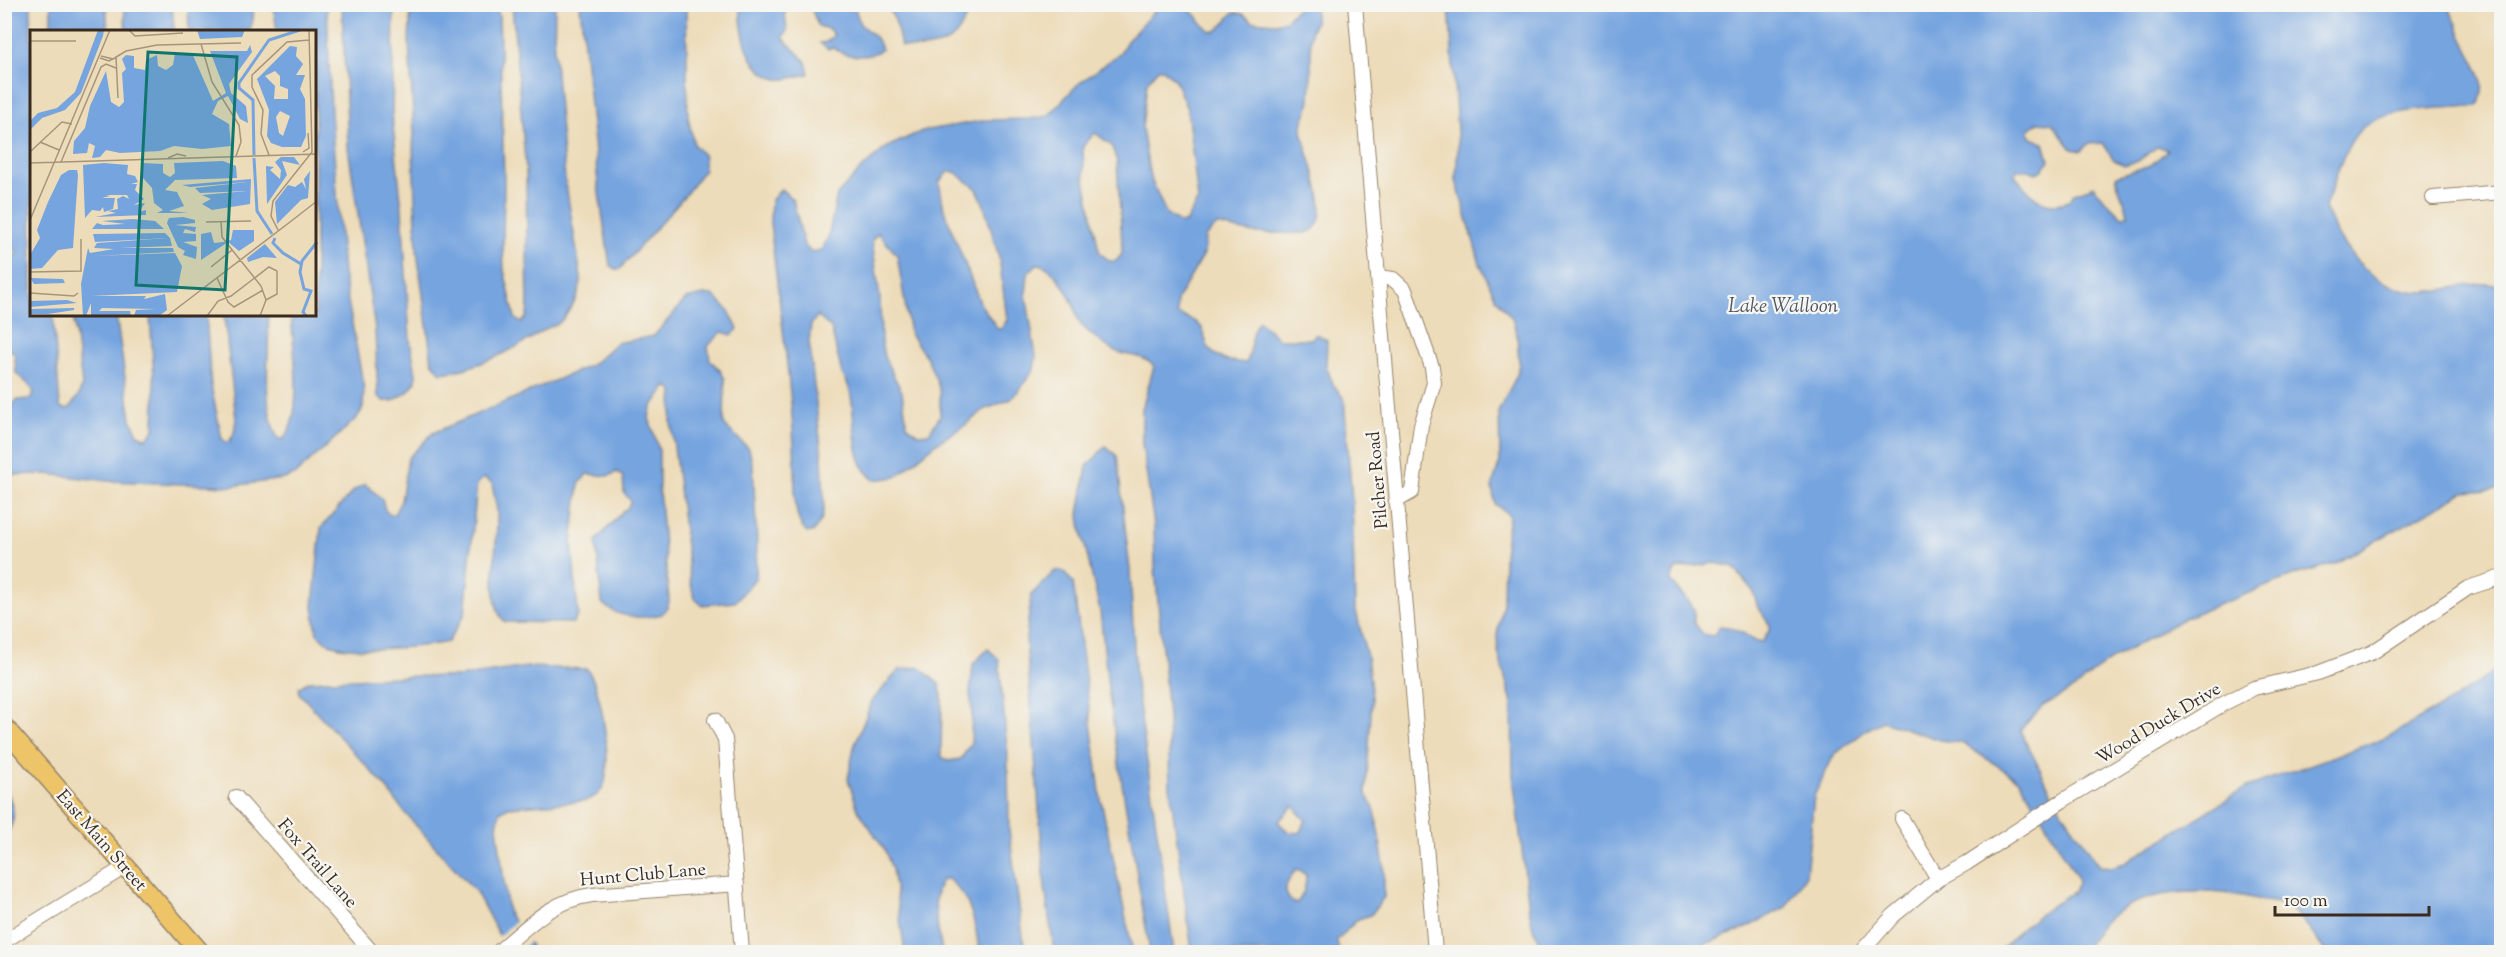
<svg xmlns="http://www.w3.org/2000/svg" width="2506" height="957" font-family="'Sorts Mill Goudy',serif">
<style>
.water{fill:#76a4df;stroke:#58677e;stroke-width:1.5;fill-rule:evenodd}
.pier{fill:#eddcb9}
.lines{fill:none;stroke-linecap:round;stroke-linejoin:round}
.minor-casing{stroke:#94836c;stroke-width:16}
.major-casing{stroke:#94836c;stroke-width:21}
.minor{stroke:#fff;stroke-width:14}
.major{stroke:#eec469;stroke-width:18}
.labels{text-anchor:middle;stroke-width:4.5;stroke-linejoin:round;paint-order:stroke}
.street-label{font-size:18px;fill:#3b2a1e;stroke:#f6f6f2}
.water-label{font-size:20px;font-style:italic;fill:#505562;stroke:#f6f6f2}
.inset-river{fill:none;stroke:#76a4df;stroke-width:3}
.inset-road{fill:none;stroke:#a6957b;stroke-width:1.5}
.view{fill:#0f766e;fill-opacity:0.15;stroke:#0f766e;stroke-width:3}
.inset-edge{fill:none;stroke:#3b2a1e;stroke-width:3}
</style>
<rect width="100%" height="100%" fill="#f6f6f2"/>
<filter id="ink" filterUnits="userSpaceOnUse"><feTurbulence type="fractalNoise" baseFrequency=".0167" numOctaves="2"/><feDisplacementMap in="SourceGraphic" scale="12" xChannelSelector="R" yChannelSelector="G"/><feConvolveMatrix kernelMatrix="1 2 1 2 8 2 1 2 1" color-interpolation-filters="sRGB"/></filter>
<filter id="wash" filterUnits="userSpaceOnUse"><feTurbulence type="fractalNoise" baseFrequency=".008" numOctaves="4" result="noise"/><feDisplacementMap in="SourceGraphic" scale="24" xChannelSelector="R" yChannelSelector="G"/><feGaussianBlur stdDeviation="1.35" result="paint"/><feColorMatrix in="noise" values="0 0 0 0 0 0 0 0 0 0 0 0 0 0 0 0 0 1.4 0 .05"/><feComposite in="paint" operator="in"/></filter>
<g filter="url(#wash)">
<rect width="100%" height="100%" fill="#eddcb9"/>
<!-- water -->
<path class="water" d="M5,4L31,5L32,315H53L60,406L64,409L70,408L79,395L82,385L73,315H116L131,419L138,434L146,439L154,430L155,395L150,315H206L211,386L222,439L226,442H229L234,433L236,419L224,315H268C271,355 260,399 277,437L282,440C305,420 293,345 291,315H315V32L277,31L273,5H327L331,113L343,274L364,389L363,408L357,418L296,474L284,479L231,486L110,481L47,474L5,475V413L17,400L30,399L34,393L31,387L16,373L15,355L9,348L5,350V305L11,299L5,289V263L13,259L17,252L5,241Z
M51,5H106L108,31H51Z
M124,5H172L174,31H126Z
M188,5H253C254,14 254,24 248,32L189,31Z
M342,5H394L392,116L402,209L410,340L416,374V381L408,392L393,401H384L378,396L375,329L348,147Z
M411,5H495L499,15L504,178L503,248L504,270L515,318L521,323L526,318L528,310L526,172L512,5H555L554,50L565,179L581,277C581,293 572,309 560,322C555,327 549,326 544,330C517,349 474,370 441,373L432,362L417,251L413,149L414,132L409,41Z
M580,5H686L688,117L694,145L704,156V170L686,194L620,269H615L610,265L599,193Z
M740,5H784L787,31L783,38L806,62L809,74C800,75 785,81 777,79C746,71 741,30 740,5Z
M810,5H854L860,24L876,38L882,49C869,59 844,58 833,47L828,49L820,43L827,42L834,35L829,29L818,26Z
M886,5V4L993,5C986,11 976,9 968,16C963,21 961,30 955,36C943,48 917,50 901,46L895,20Z
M1164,5H1183L1198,17L1199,20L1210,31H1217L1234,12L1243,14L1253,21L1275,23L1285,21L1300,5H1315V22L1311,31C1310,55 1313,81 1309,105C1308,112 1302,119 1302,127C1301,148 1342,223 1306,233H1253L1217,225L1205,237L1204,254L1177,300V314L1196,322L1202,328L1208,348L1214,354L1224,360L1246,363C1255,347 1247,335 1259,321L1279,339H1311L1315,335H1319L1327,340L1326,366L1333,384L1344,399L1352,500L1355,607L1367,657L1372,698L1366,792L1375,811L1384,866V897L1371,915L1358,919L1337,940L1339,952H1192L1170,788L1168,716L1155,568L1154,525L1142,444V409L1154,366C1142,355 1135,357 1120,353C1110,351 1085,330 1079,322C1077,318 1076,313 1075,309C1070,295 1053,264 1037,264L1028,273L1026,294L1036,357L1034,369L1021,388L1011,399L984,410L964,426L938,442L896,477L874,480C844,457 862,398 842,374L831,328L817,316L811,325L809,341L822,456L824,504L822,519L814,531L807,533C792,520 795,485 795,467C792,385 779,304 770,223L771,201L781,189L793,200L804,245L811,252L821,250L828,238L837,195L860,170L887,147L922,131L987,120L1030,119L1048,116L1077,85L1120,53L1127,41L1159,6ZM1158,69H1163L1175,80L1187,109L1198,200L1185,223H1179L1166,213L1150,177L1142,128L1147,82ZM1095,133L1112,146L1117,162L1122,245V254L1116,261H1110L1100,253L1098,246L1084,175L1083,146ZM948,172H955L977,189L984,205L999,257L1007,320L1001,329H998L981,305L944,210L939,182ZM878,233L897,255L910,334L927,358L938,384L940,394V416L929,433L918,434L907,425L902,392L884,357L881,340L880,298L872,240ZM1293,806L1306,821L1299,833L1289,832L1280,824L1279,821ZM1297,869L1306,875C1306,887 1304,894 1297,903H1293C1280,892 1287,880 1297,869Z
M1449,5H2446C2455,17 2459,29 2465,43C2475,68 2490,77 2478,106C2446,108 2380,107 2359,131C2341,152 2335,183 2325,207C2340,249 2371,288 2419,292C2428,292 2438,290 2447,289C2463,286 2486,280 2501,287V489L2464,492L2334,564L2298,574L2184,618L2109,661L2091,674L2080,685L2043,706L2020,730L2058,805L2096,861L2100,866L2111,867L2125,863L2247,787L2386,738L2451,701L2501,667V952H2326C2313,936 2303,915 2284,905C2277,902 2268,902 2261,900C2214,888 2152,886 2111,916C2099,924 2092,941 2083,952H1998L2021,929L2048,908L2074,891L2078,883L2076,875L2020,780L1962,743L1940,740L1883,721L1868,729L1834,755L1814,796L1806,875L1786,907L1748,927L1706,944L1663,952H1559L1542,945L1533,929L1529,909L1513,776L1512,703L1498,652L1497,635L1503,603L1504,555L1509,515L1495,504L1492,487L1500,461L1499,410L1517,375L1519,363L1517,335L1512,318L1496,298L1480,264L1456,180L1458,146ZM2038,122L2052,123L2072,149L2081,151L2088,144L2103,143L2114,160L2124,165L2138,161L2158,146L2168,150L2151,165L2116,176C2117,190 2126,201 2128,215L2121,216L2097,192L2095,186L2074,193L2070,201C2042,211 2031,195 2015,176L2017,170H2028L2036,173L2043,170L2049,160L2044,143L2032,138L2028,131ZM1715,563L1733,567L1753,591L1758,608L1770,625L1769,631L1762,642H1757C1744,634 1736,627 1720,626L1713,636L1703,634L1694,623V609L1671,581L1675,569Z
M704,295H713L729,311L738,329L732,335L722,332L708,346L710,360L720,370L725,379L724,425L749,449L753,467L757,544L756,578L735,602L702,605L694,598L690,580L671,421L673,391L667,386L651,408L649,418L659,450V490L669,600L668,606L662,614C643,620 616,618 602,603L596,541L623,511L626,510L631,501L624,493L623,477L617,472L609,476L587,474L579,484L572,543L578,615L573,623L505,622C485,605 499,538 497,511C496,502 493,492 492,483L484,478L477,484L465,614L448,642C424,647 348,654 328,643C324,640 321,637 317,634L313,606L321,528L353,491L365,484L382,499L385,510L390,515L394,514L401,501L408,458L433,433L582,369L593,364L616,343L654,336L686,299Z
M1106,446L1117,456L1130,570L1136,683L1174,952H1150L1121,778L1108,688L1100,611L1080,524L1079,514L1087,466Z
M1055,571H1062L1073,582L1101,800L1133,952H1054L1045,888L1026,639L1031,595Z
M988,649L999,659L1008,760L1009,830L1025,952H979C976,923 971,898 948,879H943C928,897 939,931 942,952H905L892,869L885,850L858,810L848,779L854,747L872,701L899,670L919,667L939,684L942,695L941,756L948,761L961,759L971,743L972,709L970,693L973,664Z
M527,667L587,669C602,687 613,766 603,787C599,795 593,798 585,801L508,807L500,812L497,826L508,913L531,946V952H511L500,937L476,892L405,813L385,786L299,693V687L310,681L417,676L457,677Z
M5,787C14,807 18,819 5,837Z"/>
<!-- pier -->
<path class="pier" d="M516,921L531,941L517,952H508L497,938Z"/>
</g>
<g filter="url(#ink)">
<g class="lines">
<!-- minor casing -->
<g class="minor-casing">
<path id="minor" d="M1355,4L1435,952
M2433,198L2502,192
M1378,277L1393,279L1405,290L1432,367L1434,383L1421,425L1412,492L1396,501
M715,720L725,739L742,952
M236,797L372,952
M1902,819L1938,879
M4,941L125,867
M498,952C527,927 552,900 592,895L737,884
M1861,952L1893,916L1938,879L1967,863L2062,801L2223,704L2254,688L2318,673L2373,652L2468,588L2502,577"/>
</g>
<!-- major casing -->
<g class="major-casing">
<path id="major" d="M4,727L200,952"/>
</g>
<!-- minor -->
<use href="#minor" class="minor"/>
<!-- major -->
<use href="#major" class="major"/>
</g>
</g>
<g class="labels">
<!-- street labels -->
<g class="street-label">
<text transform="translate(1377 480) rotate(-95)" y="6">Pilcher Road</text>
<text transform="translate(2158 723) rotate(-31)" y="6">Wood Duck Drive</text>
<text transform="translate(102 840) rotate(49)" y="6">East Main Street</text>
<text transform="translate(318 863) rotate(49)" y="6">Fox Trail Lane</text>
<text transform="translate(643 874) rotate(-5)" y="6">Hunt Club Lane</text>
</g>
<!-- water labels -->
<g class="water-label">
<text x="1783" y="312">Lake Walloon</text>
</g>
</g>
<!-- overview -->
<g transform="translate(30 30)">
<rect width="286" height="286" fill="#eddcb9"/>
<path d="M68,0H74L73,6L51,63L35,80L12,88L0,100V91L8,83L27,78L45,62ZM167,0H215L212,7L170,9ZM220,15L222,22L199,54L201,63L216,76L218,93L210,89L198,66L188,71L182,84L199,94L201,116L172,119L144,116L130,121L90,123L76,120L70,127L62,128L65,116L59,113L57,123L43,124L44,111L55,98L60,76L76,41L81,72L89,77L94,72L92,43L96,39L92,29L96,25L104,26V38L115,40L116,30L127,25L128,36L136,40L143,35L145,23H162L183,71L196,63L180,21H217ZM260,16L267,17L266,26L273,34L266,45H275L270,59L275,69L276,106L271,117H252L241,113L237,106L239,80L227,49ZM245,41L250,46V56L258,59V69H244L245,56L235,46ZM250,81L260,86L253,106L249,103L246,87ZM251,127H264L270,135L252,131L257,145L237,174L236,136L244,137L240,140L250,149L251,140L245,132ZM193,131L206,136L207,148L145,150L135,160L147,162L154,176L139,181L159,183H127L133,180L124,173L122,158L112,147V133L133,134V143L140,147L145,143L144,133ZM74,133L98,135L97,144L105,146L108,152L101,154H107L105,160L114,169L104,175L115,173L109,182L116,180V185L65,187L86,183L78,181L88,179L87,169L93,166L99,169L97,165H102H76L80,166L72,168H85L83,179L74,182L73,177L70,181L62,180L55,188L53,135ZM39,140H47L48,145L43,218L28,220L12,238L0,239V225L10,208L7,200L18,172L31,145ZM280,141L278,168L271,170L247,194L245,172L258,155L265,157L272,152L276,159L274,149ZM221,149L220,174L182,180L172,174L181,169L172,165L217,161L170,163L165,158L217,152L160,157L152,155ZM153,187L165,190V193L145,195L166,197L165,202L155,199L153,203L166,204V211L153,212L167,217L166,229L153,225L155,221L148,217L137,193L139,188ZM103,189L125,191L134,199H62L67,193L73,195L95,194L72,191ZM203,200H224V211L209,221L198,212L171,230V204L181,202L184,213L193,212L201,210ZM135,203L140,208L142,216L90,218H143L144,222L63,226L145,223L152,236L147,262L61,266H116L114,269L135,264L137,280L129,286H104L106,280L126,279L72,278L69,281H100L101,286H61V273L56,286H53L51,254L58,218L60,223L84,219L64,218L67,213L138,208L65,212L63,204ZM235,214L247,228L233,227L218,232L217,228ZM0,248L33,249L35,253L4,254ZM37,270L47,273L0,277V271ZM0,279L44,278V280L18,284H0Z" fill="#76a4df" fill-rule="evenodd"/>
<path class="inset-river" d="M224,125L223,70L209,58V53L239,10L270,0M224,128L227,181L242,204M245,208L243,213L253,223L271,234M276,286L273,282L281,261L274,259L270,242L272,231L287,212"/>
<path class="inset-road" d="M99,0L105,6L153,3M0,11H46M171,14L182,52L209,95L211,112L206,126M86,27L88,68M70,28L79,31L83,29L71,26M83,29L96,21L127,15L211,13M10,112L29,120M1,121L32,92L42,94M273,122L279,118L278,103M239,125L231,104L233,80L222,57V45L257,12L279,10M138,128L147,124L156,126M31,132L71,37L76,34L86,38M0,133L287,124M0,190L80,0M191,191L192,207L203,221M176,192L221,191M260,192L287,171M248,200L241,186L243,171L282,122L279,0M203,221L231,256L236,270L230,286M181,237L202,220M0,242L51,241V209M187,248L198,272L204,277L233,260M0,263L44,266L48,263M137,286L260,192M177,286L188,271L201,266L239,237L247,241V264L236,270"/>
<path class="view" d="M118,22L207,27L195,260L106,255Z"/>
<rect width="286" height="286" class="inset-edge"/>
</g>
<!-- margin -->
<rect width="2506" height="957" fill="none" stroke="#f6f6f2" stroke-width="24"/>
<!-- scale -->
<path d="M2275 906v9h154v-9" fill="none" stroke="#3b2a1e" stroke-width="3"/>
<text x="2284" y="906" font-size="18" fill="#3b2a1e" stroke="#f6f6f2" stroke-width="4.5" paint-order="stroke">100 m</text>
</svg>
